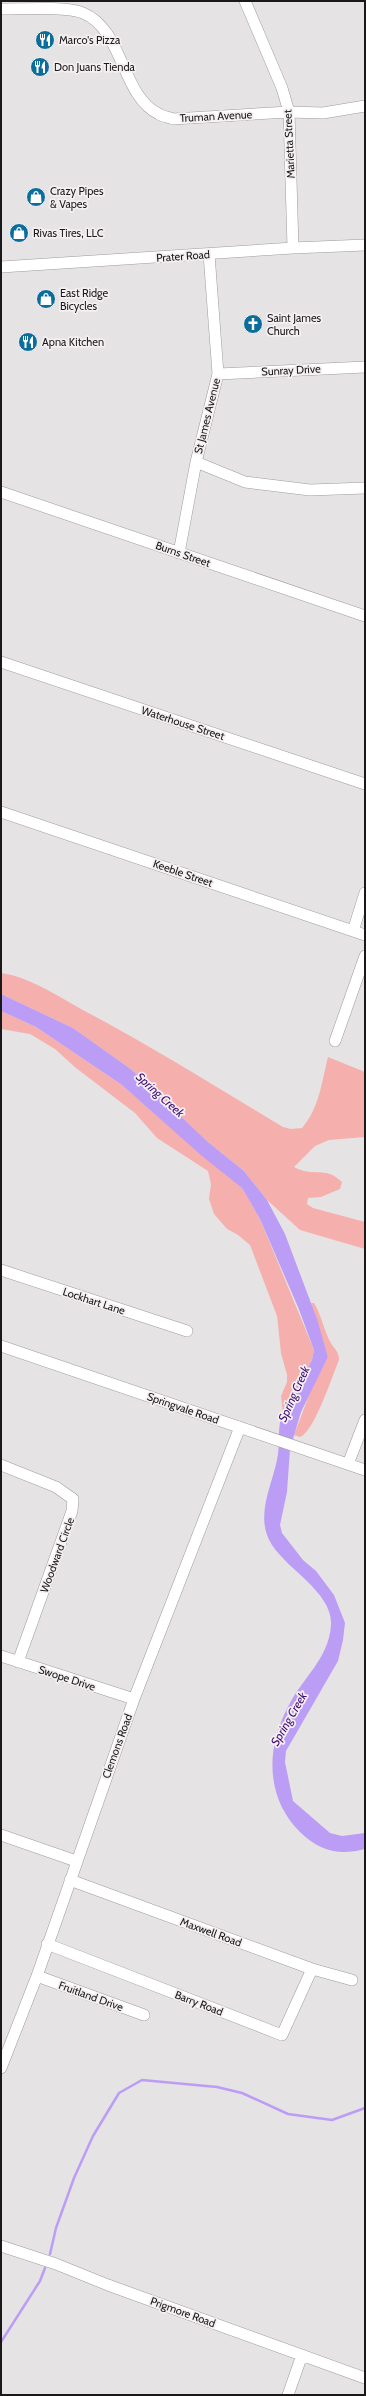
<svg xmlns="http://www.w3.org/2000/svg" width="366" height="2396" font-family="Cabin,sans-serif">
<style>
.green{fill:#f5b0ae}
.water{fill:#bb9df5}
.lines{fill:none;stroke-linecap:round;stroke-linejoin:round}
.stream{stroke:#bb9df5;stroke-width:2.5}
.minor-casing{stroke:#9e9b9d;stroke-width:12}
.minor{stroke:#fff;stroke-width:11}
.labels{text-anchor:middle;stroke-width:3.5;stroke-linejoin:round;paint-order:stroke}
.poi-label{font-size:11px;fill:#1a1819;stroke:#f4f0f2;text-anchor:start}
.street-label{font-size:11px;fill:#1a1819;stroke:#f4f0f2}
.water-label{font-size:12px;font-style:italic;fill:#3f0a73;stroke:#f4f0f2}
</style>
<rect width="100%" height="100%" fill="#e6e3e5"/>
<!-- green -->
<path class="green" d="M1,973C29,977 56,995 81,1009C150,1045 216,1087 283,1127L291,1129L302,1128C319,1109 322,1081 328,1057L365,1072V1137L329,1140L315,1146L294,1167C313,1178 325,1165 342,1182L340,1189L321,1197L308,1198L307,1204L313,1208L365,1222V1249L300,1230L267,1200L244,1171L208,1142L132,1070L73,1028L1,994Z
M1,1011L36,1027L122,1085L242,1188L260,1219L314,1350L312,1360L283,1413L281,1396L287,1382V1375L281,1353L277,1316L250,1245L238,1235L227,1229L214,1214L209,1199L211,1184L208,1171L157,1138L135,1113L76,1068L55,1049L30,1034L1,1029Z
M311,1303H314C322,1316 324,1332 332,1345C336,1350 339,1353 339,1360C333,1374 314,1433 300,1437L294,1435L311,1390L328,1357Z"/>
<!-- water -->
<path class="water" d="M1,994L73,1028L97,1045L132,1070L208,1142L244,1171L267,1200L285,1234L317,1319L328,1357L301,1412L290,1449L287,1492L280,1525L282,1533L303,1560L316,1571L334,1595L345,1623L343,1640L338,1661L286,1751L285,1762L293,1801L330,1833L342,1836L365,1833V1849C339,1856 319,1851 300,1832C265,1797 266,1748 288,1707C302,1678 329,1659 331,1625C333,1593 288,1570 272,1545C253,1516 274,1483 278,1454C280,1440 277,1426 283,1412C291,1394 303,1377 312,1360L314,1350L298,1307L260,1219L242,1188L202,1156L122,1085L36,1027L1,1011Z"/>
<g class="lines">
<!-- stream -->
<path class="stream" d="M50,2254L56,2228L74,2178L93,2136L119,2093L142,2080L217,2087L242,2093L288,2114L332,2120L365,2108
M1,2342L40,2281L45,2268"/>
<!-- minor casing -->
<g class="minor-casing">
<path id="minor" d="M245,1L282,88L289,112L293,248
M1,9C21,9 66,6 83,13C124,30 121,96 159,114C163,117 169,117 173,119L289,112L323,113L365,106
M1,267L293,248L365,245
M218,374L365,367
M196,462L245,482L310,490L365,488
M1,492L365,616
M179,553L196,462L218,374L209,254
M1,662L365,784
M1,812L365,935
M353,931L365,893
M335,1041L365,956
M1,1270L187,1331
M1,1346L365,1470
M348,1464L365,1420
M1,1465L56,1487L73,1499L72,1511L18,1662
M1,1656L134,1699
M1,1835L76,1861
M70,1880L312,1969L352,1980
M47,1944L282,2035L312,1969
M37,1976L144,2015
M1,2068L37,1976L134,1699L240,1427
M1,2246L56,2264L108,2285L365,2378
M288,2395L302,2355"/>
</g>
<!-- minor -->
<use href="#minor" class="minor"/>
</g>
<!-- icons -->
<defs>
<g id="restaurant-disc" transform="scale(1)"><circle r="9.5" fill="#0a6d9b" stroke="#f4f0f2"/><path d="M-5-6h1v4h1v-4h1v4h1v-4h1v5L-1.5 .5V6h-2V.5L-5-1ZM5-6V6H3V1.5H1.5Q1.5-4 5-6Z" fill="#fff"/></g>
<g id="shop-disc" transform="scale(1)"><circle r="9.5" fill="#0a6d9b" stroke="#f4f0f2"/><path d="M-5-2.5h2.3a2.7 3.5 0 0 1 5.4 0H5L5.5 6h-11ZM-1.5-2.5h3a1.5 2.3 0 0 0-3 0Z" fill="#fff"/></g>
<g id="church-disc" transform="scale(1)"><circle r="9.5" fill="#0a6d9b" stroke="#f4f0f2"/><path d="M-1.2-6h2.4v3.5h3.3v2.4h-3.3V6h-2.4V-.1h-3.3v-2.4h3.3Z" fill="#fff"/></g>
</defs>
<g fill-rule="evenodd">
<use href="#restaurant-disc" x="45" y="40"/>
<use href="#restaurant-disc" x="40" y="67"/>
<use href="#shop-disc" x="36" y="197"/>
<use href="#shop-disc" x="19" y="233"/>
<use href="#shop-disc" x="46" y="299"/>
<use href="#church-disc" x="253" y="324"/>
<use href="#restaurant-disc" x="28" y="342"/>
</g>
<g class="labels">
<!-- poi labels -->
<g class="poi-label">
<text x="59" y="44">Marco's Pizza</text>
<text x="54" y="71">Don Juans Tienda</text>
<text x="50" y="195">Crazy Pipes<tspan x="50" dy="13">&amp; Vapes</tspan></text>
<text x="33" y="237">Rivas Tires, LLC</text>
<text x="60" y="297">East Ridge<tspan x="60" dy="13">Bicycles</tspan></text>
<text x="267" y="322">Saint James<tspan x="267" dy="13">Church</tspan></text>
<text x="42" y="346">Apna Kitchen</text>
</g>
<!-- street labels -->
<g class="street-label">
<text transform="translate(216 116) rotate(-3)" y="4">Truman Avenue</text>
<text transform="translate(289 144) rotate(-93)" y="4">Marietta Street</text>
<text transform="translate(183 256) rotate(-4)" y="4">Prater Road</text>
<text transform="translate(291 370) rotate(-3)" y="4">Sunray Drive</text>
<text transform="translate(207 416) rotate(-76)" y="4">St James Avenue</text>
<text transform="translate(183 554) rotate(19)" y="4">Burns Street</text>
<text transform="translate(183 723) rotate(18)" y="4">Waterhouse Street</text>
<text transform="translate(183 873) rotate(19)" y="4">Keeble Street</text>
<text transform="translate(94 1301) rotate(18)" y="4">Lockhart Lane</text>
<text transform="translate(183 1408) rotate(19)" y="4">Springvale Road</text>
<text transform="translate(57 1555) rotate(-70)" y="4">Woodward Circle</text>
<text transform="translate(67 1678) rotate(18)" y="4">Swope Drive</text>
<text transform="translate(117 1746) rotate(-70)" y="4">Clemons Road</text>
<text transform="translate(211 1932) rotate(20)" y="4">Maxwell Road</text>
<text transform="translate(91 1996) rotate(20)" y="4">Fruitland Drive</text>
<text transform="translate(199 2003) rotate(21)" y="4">Barry Road</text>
<text transform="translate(183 2312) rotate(20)" y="4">Prigmore Road</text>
</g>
<!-- water labels -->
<g class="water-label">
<text transform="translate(160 1095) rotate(42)" y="4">Spring Creek</text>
<text transform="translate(294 1394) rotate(-66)" y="4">Spring Creek</text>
<text transform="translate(289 1719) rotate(-60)" y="4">Spring Creek</text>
</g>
</g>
<!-- border -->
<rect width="366" height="2396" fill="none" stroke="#1a1819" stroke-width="4"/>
</svg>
